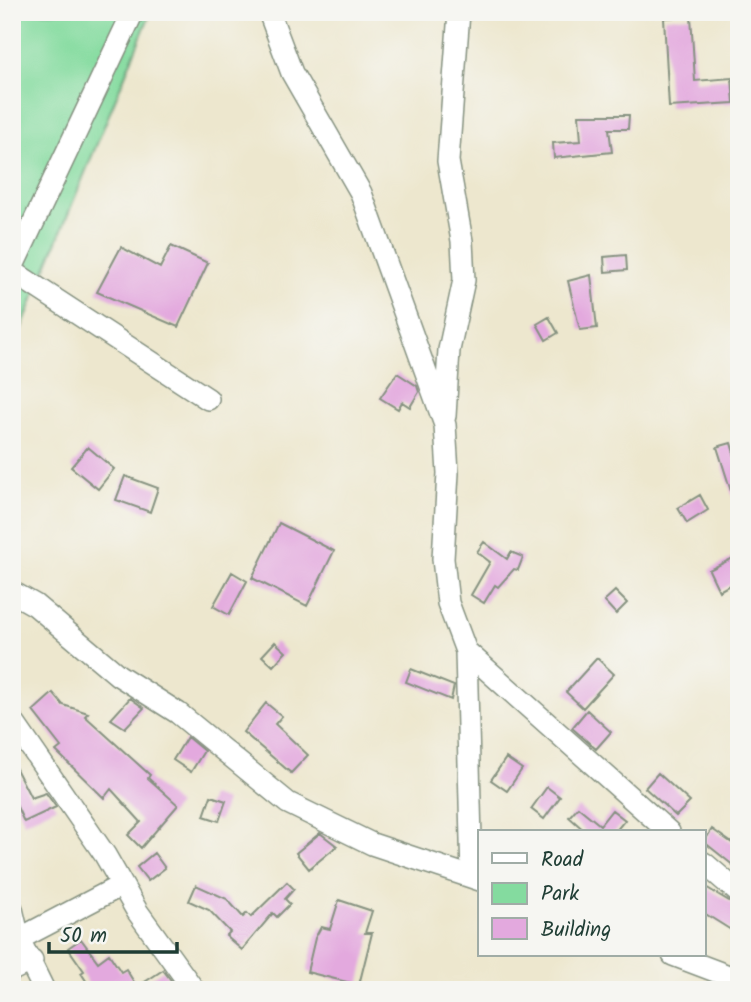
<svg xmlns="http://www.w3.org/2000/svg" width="751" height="1002" font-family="Kalam,sans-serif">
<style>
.green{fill:#84db9f;stroke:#528c6a;stroke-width:2}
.building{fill:#e3a9de}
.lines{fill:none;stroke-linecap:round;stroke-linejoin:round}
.street-casing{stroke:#869281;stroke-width:24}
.street{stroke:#fff;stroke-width:21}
</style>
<rect width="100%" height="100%" fill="#f6f6f2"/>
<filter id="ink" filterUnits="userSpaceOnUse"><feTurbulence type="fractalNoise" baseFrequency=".0143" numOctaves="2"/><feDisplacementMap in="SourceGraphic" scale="14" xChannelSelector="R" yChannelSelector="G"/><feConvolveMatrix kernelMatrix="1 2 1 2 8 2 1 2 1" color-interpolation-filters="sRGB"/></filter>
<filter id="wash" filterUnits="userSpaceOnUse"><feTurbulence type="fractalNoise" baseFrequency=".00686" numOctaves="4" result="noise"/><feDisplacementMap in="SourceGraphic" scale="28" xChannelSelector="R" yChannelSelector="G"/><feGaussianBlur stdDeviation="1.57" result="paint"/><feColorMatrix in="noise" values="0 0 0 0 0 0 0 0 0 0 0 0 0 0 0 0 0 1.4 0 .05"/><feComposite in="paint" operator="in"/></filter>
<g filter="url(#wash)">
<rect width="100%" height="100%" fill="#ede7ce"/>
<!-- green -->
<path class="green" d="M12,12H151L12,351Z"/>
<g id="blocks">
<!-- building -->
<path class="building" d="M691,16L695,81L732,78L734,103L669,107L664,18Z
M579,115H629L628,129H609L612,152L554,158L553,143L581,141Z
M171,246L208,263L178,327L97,292L121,247L160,268Z
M626,255L627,270L605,272L604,257Z
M591,275L597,328L580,330L568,281Z
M549,317L558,333L546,340L537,324Z
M397,373L417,386L419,392L410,407L402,402L398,409L380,398Z
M731,443L739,470V506L736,507L717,447Z
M88,447L114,469L98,489L71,467Z
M125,476L158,488L150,512L116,500Z
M700,495L708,510L687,523L678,508Z
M279,523L334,551L307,606L252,578Z
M484,542L507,559L511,552L523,557L518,570L514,569L498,587L495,585L484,603L471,595L490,562L477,552Z
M739,555V580L719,591L709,570Z
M232,572L247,581L229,615L213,606Z
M615,591L627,603L616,614L604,601Z
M275,642L286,652L273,666L262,656Z
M597,658L614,674L583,708L566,692Z
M411,669L454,686L451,700L406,682Z
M53,693L63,705L88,713L85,716L150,775L148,778L178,805L141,848L128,835L141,822L111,789L104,798L56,751L61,747L33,711Z
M130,698L144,708L125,728L111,719Z
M266,703L282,716L275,724L308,755L291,773L243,732Z
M587,710L611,732L596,749L572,728Z
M187,737L204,751L191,772L173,760Z
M506,758L522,769L507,791L491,780Z
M12,761L31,798L46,793L56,807L24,822L12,796Z
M658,773L690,802L676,816L645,788Z
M547,787L560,797L544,819L531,809Z
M211,796L226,801L219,821L204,816Z
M578,807L600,825L612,810L625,820L615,832H586L569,817Z
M712,829L739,848V870L704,842Z
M320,833L337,846L309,869L296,853Z
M154,853L165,868L148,881L137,867Z
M287,882L294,889L285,899L290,904L277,917L273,913L242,950L226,936L230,932L209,910L189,901L196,885L227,899L243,917L247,913L251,917Z
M704,886L739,907V935L704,913Z
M339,900L372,911L365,933H372L359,985L307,972L315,938L321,927L330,929Z
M81,939L98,962L109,954L121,972L126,969L137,987L163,970L177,988L92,990L81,973L84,971L68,948Z"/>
</g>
</g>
<g filter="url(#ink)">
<use href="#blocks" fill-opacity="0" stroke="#869281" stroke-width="2"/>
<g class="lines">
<!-- street casing -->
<g class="street-casing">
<path id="street" d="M269,12L292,73L361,193L445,425L448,473L443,559L448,603L466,651L472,877
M12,268L133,12
M12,271L208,399
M445,416L449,350L464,280L462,241L448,161L459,12
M12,592L35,605L118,675L178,713L288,803L372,844L480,880
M466,651L669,832
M12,720L105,855L137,911L194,990
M704,863L739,893
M12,909L19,939L44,990
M19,939L120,886
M673,955L739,980
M12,970L32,960"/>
</g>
<!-- street -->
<use href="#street" class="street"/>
</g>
</g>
<!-- margin -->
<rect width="751" height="1002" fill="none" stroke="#f6f6f2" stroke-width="42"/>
<!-- legend -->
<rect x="478" y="830" width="228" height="126" fill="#f6f6f2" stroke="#a0aca6" stroke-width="2"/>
<rect x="492" y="853" width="35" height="10" fill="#ffffff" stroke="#a0aca6" stroke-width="2"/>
<text x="541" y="866" font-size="21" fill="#1f3d34">Road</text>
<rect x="492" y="883" width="35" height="21" fill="#84db9f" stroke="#a0aca6" stroke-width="2"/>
<text x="541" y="900" font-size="21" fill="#1f3d34">Park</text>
<rect x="492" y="918" width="35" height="21" fill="#e3a9de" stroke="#a0aca6" stroke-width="2"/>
<text x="541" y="936" font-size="21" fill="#1f3d34">Building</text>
<!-- scale -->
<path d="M49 942v10h128v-10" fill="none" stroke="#1f3d34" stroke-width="3.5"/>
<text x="60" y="942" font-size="21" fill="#1f3d34" stroke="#f6f6f2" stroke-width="5" paint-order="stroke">50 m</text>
</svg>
